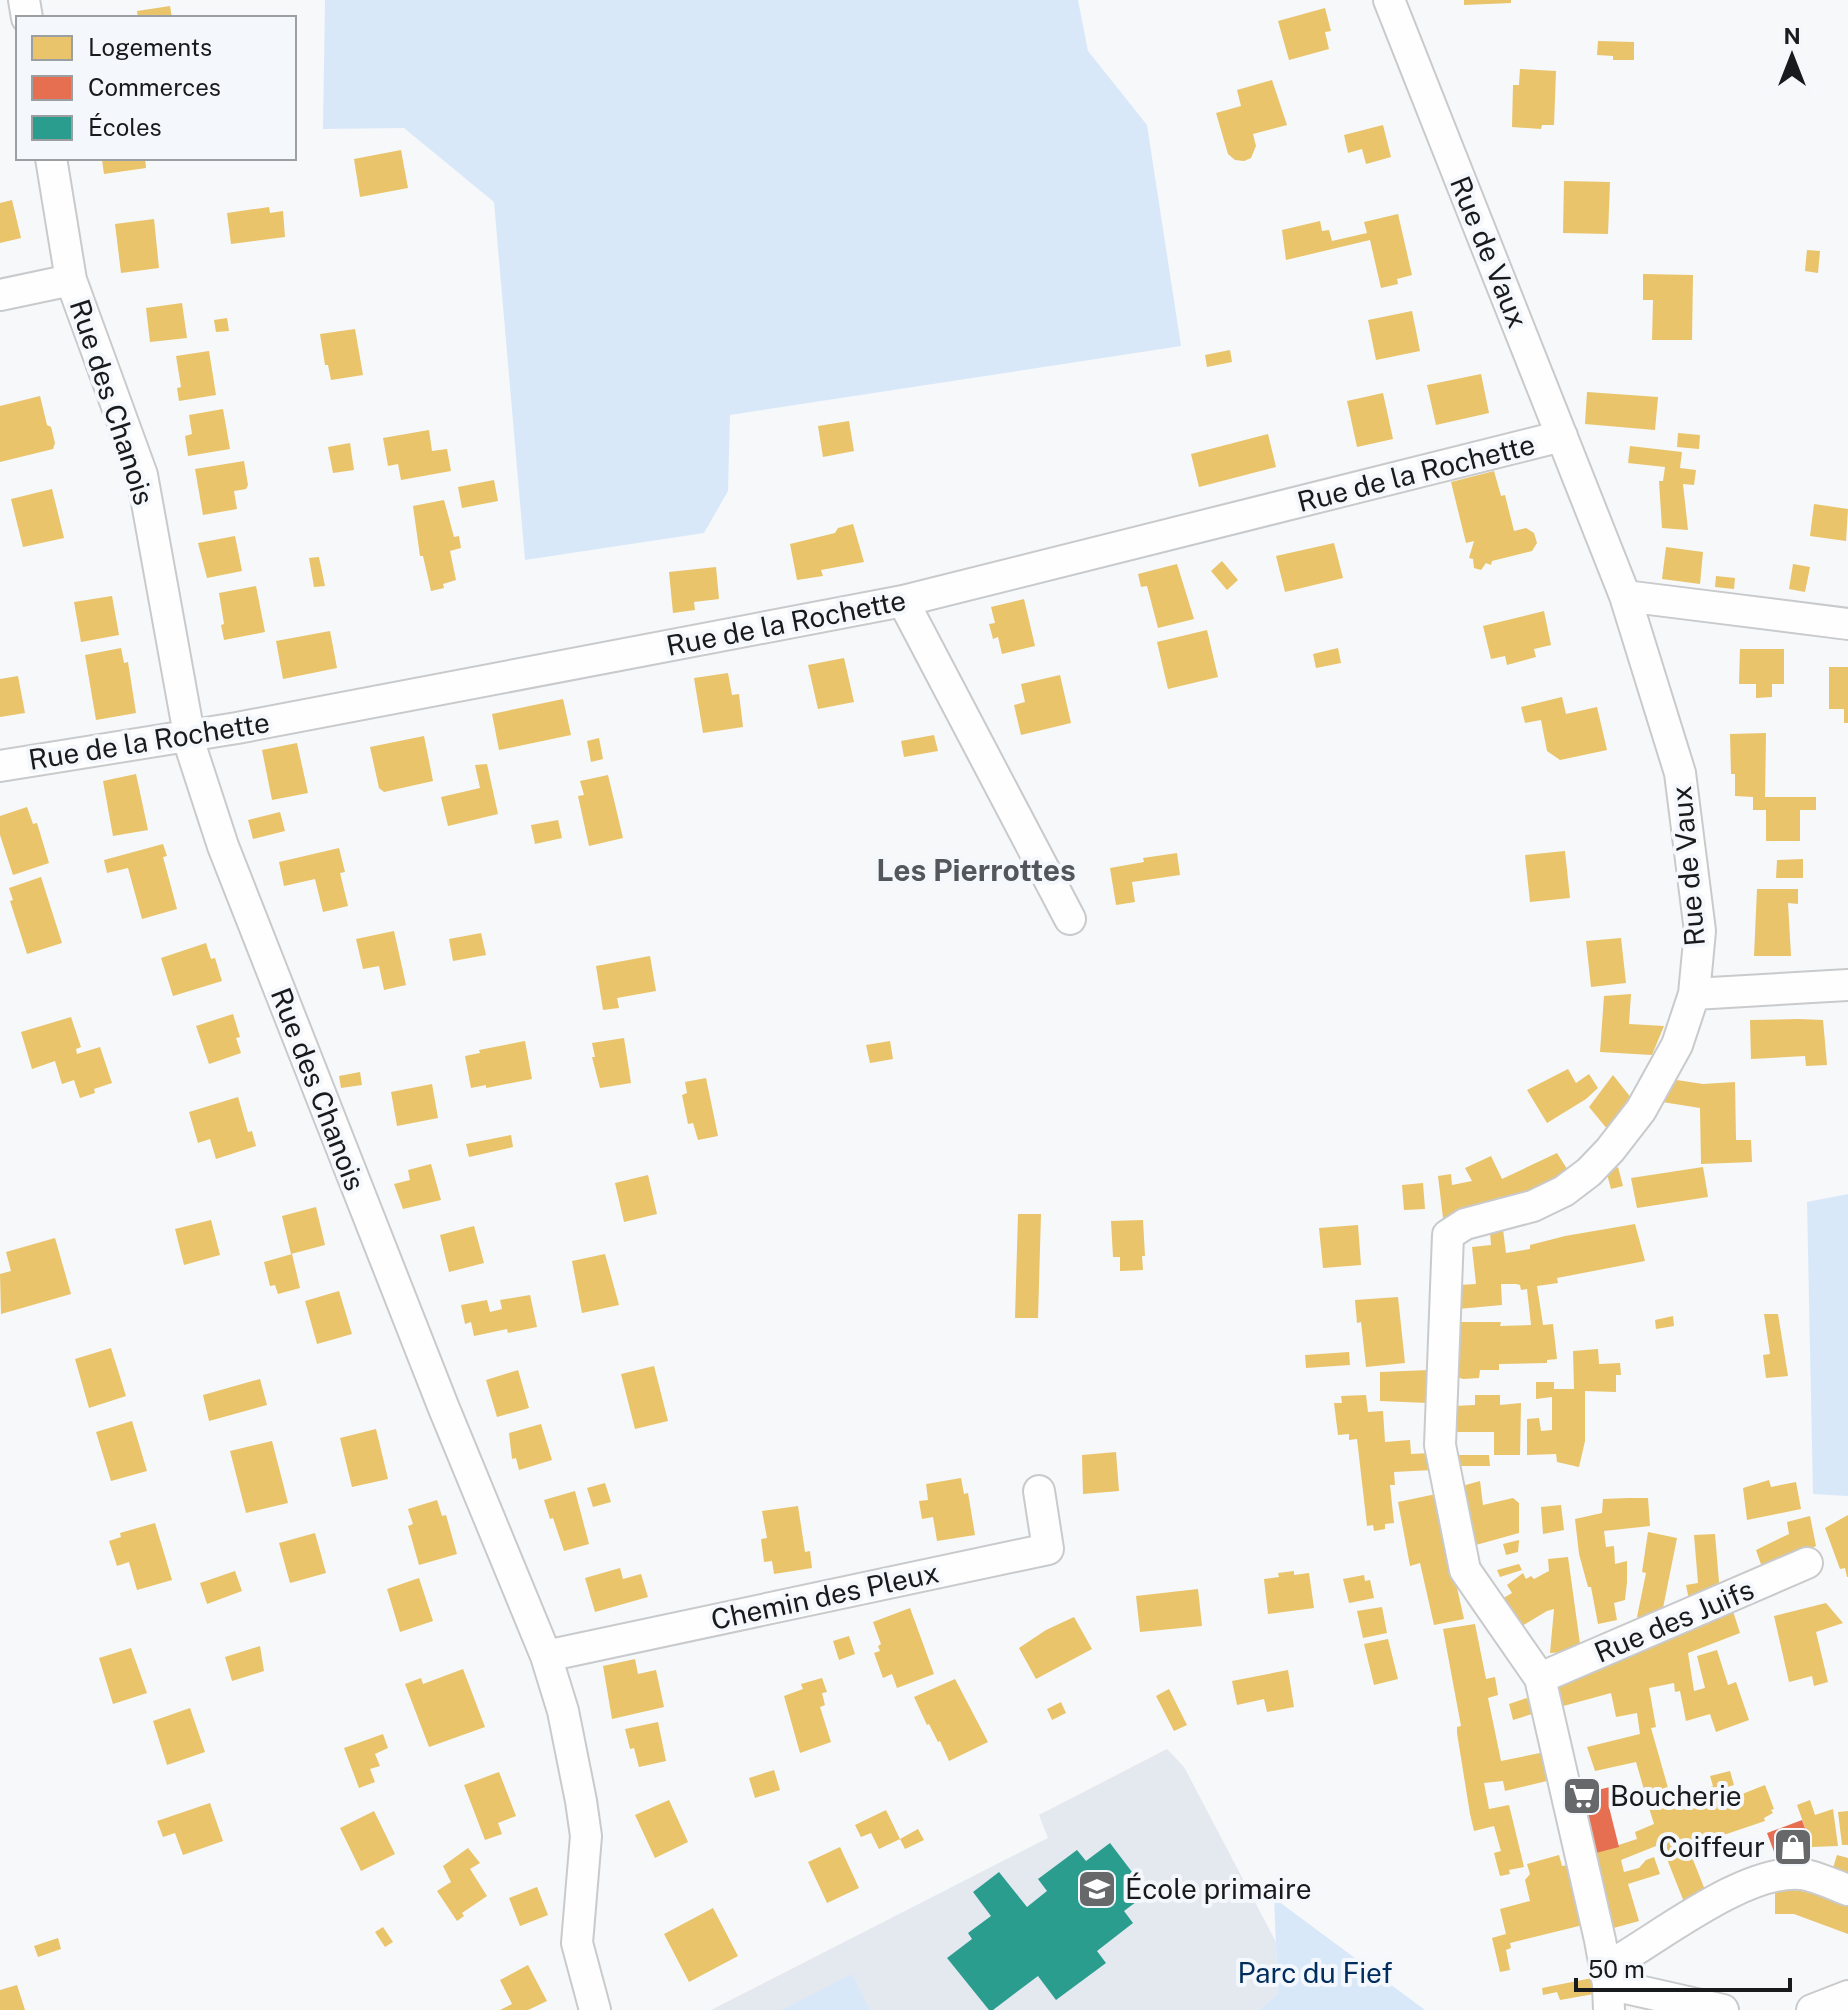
<svg xmlns="http://www.w3.org/2000/svg" width="1848" height="2010" font-family="'Public Sans',sans-serif">
<style>
.built{fill:#e4e8ef}
.green{fill:#d9e8f9}
.homes{fill:#e9c46a}
.shops{fill:#e76f51}
.schools{fill:#2a9d8f}
.lines{fill:none;stroke-linecap:round;stroke-linejoin:round}
.minor-casing{stroke:#c9cacc;stroke-width:34}
.minor{stroke:#fefefe;stroke-width:30}
.labels{text-anchor:middle;stroke-width:8;stroke-linejoin:round;paint-order:stroke}
.street-label{font-size:28px;fill:#191a1c;stroke:#f4f8fc}
.poi-label{font-size:28px;fill:#191a1c;stroke:#f4f8fc;text-anchor:start}
.park-label{font-size:28px;fill:#002d5d;stroke:#f4f8fc}
.neighbourhood-label{font-size:30px;font-weight:bold;fill:#53565a;stroke:#f4f8fc}
</style>
<rect width="100%" height="100%" fill="#f6f8fa"/>
<!-- built -->
<path class="built" d="M1167,1749L1184,1767L1276,1942L1278,1993L1259,2010H711L1048,1838L1039,1815Z"/>
<!-- green -->
<path class="green" d="M325,0H1078L1088,51L1147,125L1181,346L730,415L728,491L704,533L525,560L494,202L404,128L323,129Z
M1848,1194V1496L1813,1494L1807,1202Z
M1274,1898L1425,2010H1259L1278,1993Z
M852,1974L870,2010H782Z"/>
<!-- homes -->
<path class="homes" d="M1464,0H1511V3L1464,5Z
M170,6L172,18H138L137,11Z
M1325,8L1331,31L1325,32L1329,49L1289,60L1278,21Z
M1598,41L1634,42V60H1613V56L1597,55Z
M1520,69L1556,71L1554,125H1542L1541,129L1512,127L1513,85H1519Z
M1272,80L1287,125L1253,134L1256,146L1251,158L1244,161L1235,160L1228,154L1216,113L1241,106L1237,90Z
M1383,125L1391,157L1366,164L1362,149L1348,153L1344,135Z
M401,150L408,188L360,197L354,159Z
M107,158H145L146,168L104,174L102,160Z
M1564,181L1610,182L1608,234L1563,233Z
M12,200L21,238L0,243V203Z
M269,207L270,213L283,211L285,237L231,244L227,213Z
M1398,214L1412,275L1397,279L1398,284L1381,288L1370,240L1286,260L1282,230L1320,221L1322,231L1329,230L1332,241L1367,233L1364,222Z
M154,219L159,268L121,273L115,224Z
M1807,250L1820,251L1818,273L1805,271Z
M1643,274L1693,275L1692,340H1652L1653,300H1643Z
M182,303L187,338L150,342L146,308Z
M1412,311L1420,351L1376,360L1368,320Z
M227,318L229,331L216,332L214,320Z
M355,329L363,375L331,380L328,365H325L320,334Z
M1230,350L1232,362L1207,367L1205,355Z
M209,351L216,395L179,401L177,388L181,387L176,356Z
M1481,374L1489,413L1436,425L1427,385Z
M1587,392L1658,397L1655,430L1585,424Z
M1383,393L1393,439L1357,447L1347,401Z
M40,396L47,425L51,427L55,443L53,449L0,462V406Z
M223,409L230,449L188,456L185,436L192,434L189,415Z
M849,421L854,451L823,457L818,426Z
M429,430L432,451L447,449L451,471L401,480L398,464L388,466L383,438Z
M1678,433L1700,435L1699,449L1677,447Z
M1268,434L1276,467L1199,487L1191,454Z
M350,443L354,470L333,473L328,447Z
M1630,446L1682,452L1680,468L1696,470L1694,485L1683,484L1688,530L1662,528L1659,481H1663L1665,467L1628,463Z
M244,461L248,485L246,489L234,491L237,509L203,515L195,469Z
M1494,471L1501,496L1505,495L1514,531L1526,528L1534,533L1537,543L1532,551L1492,561L1491,565L1486,563L1481,570L1474,568L1473,559L1469,558L1474,541L1466,543L1451,482Z
M494,480L498,501L462,508L458,487Z
M52,489L64,538L23,547L11,499Z
M444,500L454,537L459,536L461,548L450,551L456,580L443,584L444,588L431,591L423,556H420L413,506Z
M1814,504L1848,509L1846,541L1810,536Z
M853,524L864,562L821,570L823,576L797,580L790,544L835,533L838,528Z
M235,536L242,571L207,578L198,543Z
M1334,543L1343,578L1285,592L1276,556Z
M1666,547L1703,552L1700,584L1662,579Z
M319,557L325,586L314,587L309,558Z
M1222,561L1238,580L1227,590L1211,571Z
M1177,564L1194,619L1158,628L1147,586L1141,587L1138,574Z
M1793,564L1810,567L1805,592L1789,589Z
M716,567L719,599L694,602L695,610L673,613L669,572Z
M1716,576L1735,578L1734,589L1715,587Z
M256,586L265,632L224,640L221,625L224,624L219,593Z
M112,596L119,635L81,642L74,602Z
M1024,599L1035,646L1002,654L998,637L993,639L989,624L995,623L991,607Z
M1544,611L1551,645L1534,649L1536,657L1507,665L1505,656L1491,659L1483,626Z
M1207,630L1218,677L1168,689L1157,642Z
M330,631L337,668L283,679L276,641Z
M121,648L124,663L128,662L136,713L96,720L85,655Z
M1338,648L1341,663L1316,668L1313,654Z
M1740,649H1784V684H1772V697L1756,698V684H1739Z
M844,658L854,702L818,709L808,665Z
M1829,667H1848V723H1844V709H1829Z
M728,673L732,695L739,694L743,727L703,733L694,678Z
M1060,675L1071,723L1021,735L1014,705L1025,702L1021,684Z
M18,676L25,713L0,717V679Z
M1562,697L1566,714L1597,707L1607,750L1560,760L1547,751L1541,720L1525,723L1521,707Z
M563,699L571,735L499,750L492,714Z
M1766,733L1765,797H1816V810H1800V841H1766V810H1753V797L1735,796V774H1731L1730,734Z
M934,735L938,751L904,757L901,741Z
M424,736L433,781L384,792L379,788L370,747Z
M599,738L603,759L591,762L587,741Z
M297,743L308,793L272,800L262,750Z
M487,764L498,814L448,826L441,797L480,788L475,765Z
M136,774L148,830L113,836L103,781Z
M608,775L623,838L589,846L578,796L584,795L580,781Z
M27,807L33,824L37,823L49,863L13,875L0,835V816Z
M280,812L285,831L253,839L248,820Z
M558,820L562,838L535,844L531,825Z
M163,844L167,856L163,857L177,909L142,919L128,868L107,873L104,860Z
M339,848L345,872L340,873L348,906L323,912L315,879L284,886L279,862Z
M1565,851L1570,898L1530,902L1525,855Z
M1177,853L1180,875L1132,882L1135,902L1116,905L1110,868L1144,862L1143,858Z
M1803,859V878H1776L1777,860Z
M41,877L62,943L27,954L10,901L13,900L9,888Z
M1757,889H1798V904L1788,903L1791,956H1754Z
M394,931L406,985L384,990L379,966L363,969L356,939Z
M481,933L486,955L453,961L449,939Z
M1621,938L1626,983L1591,987L1586,941Z
M206,943L211,959L215,958L222,981L173,996L161,958Z
M650,956L656,991L617,998L619,1008L603,1010L596,966Z
M1631,994L1629,1024L1664,1026L1652,1055L1600,1052L1604,996Z
M233,1014L240,1037L236,1038L241,1053L209,1064L196,1026Z
M71,1017L81,1047L76,1049L77,1054L100,1047L112,1083L94,1089L95,1093L80,1098L74,1080L62,1084L55,1061L32,1069L21,1032Z
M1798,1019L1823,1020L1827,1065L1806,1066L1805,1056L1751,1059L1750,1020Z
M624,1038L631,1083L600,1088L592,1057H595L592,1043Z
M525,1041L532,1079L486,1088V1085L471,1088L465,1056L480,1053L479,1050Z
M890,1041L893,1059L870,1063L866,1045Z
M1568,1069L1576,1083L1589,1074L1598,1088L1586,1099L1547,1123L1527,1090Z
M360,1072L362,1085L341,1088L339,1076Z
M1613,1075L1632,1099L1608,1130L1589,1107Z
M706,1078L718,1136L698,1140L693,1123L688,1124L682,1095L687,1093L685,1082Z
M1670,1079L1703,1084L1735,1082L1736,1140H1751L1752,1162L1701,1164L1700,1108L1656,1101Z
M432,1084L438,1118L397,1126L391,1092Z
M238,1097L248,1132L252,1131L256,1146L216,1159L210,1139L198,1143L189,1112Z
M511,1135L513,1147L469,1157L466,1144Z
M1557,1153L1569,1172L1512,1202L1443,1218L1438,1176L1451,1174L1452,1185L1472,1181L1465,1168L1491,1156L1502,1179Z
M431,1164L441,1200L403,1209L394,1184L410,1180L408,1170Z
M1618,1167L1623,1186L1611,1189L1607,1174Z
M1703,1167L1708,1197L1637,1208L1631,1178Z
M648,1175L657,1214L624,1222L615,1183Z
M1423,1183L1425,1209L1404,1210L1402,1185Z
M316,1207L325,1245L291,1254L282,1216Z
M1018,1214H1041L1038,1318H1015Z
M211,1220L220,1255L184,1265L175,1229Z
M1143,1220L1145,1256H1142L1143,1270L1120,1271V1257H1113L1111,1221Z
M1635,1224L1645,1261L1557,1278L1558,1283L1537,1286L1543,1325L1553,1324L1557,1359L1547,1360V1363L1499,1364V1370H1480L1479,1378L1463,1379L1457,1377V1322H1501L1500,1326L1531,1325L1527,1289L1521,1290L1520,1285L1516,1284H1501L1502,1305L1458,1309L1459,1285L1476,1284L1472,1247L1491,1245L1490,1232L1503,1229L1506,1253L1530,1249V1245L1565,1236Z
M1358,1225L1361,1265L1323,1268L1319,1228Z
M474,1226L484,1263L449,1272L440,1235Z
M55,1238L71,1294L1,1314L0,1274L11,1271L6,1252Z
M292,1254L300,1288L278,1294L275,1285L270,1286L264,1262Z
M605,1254L619,1305L582,1313L572,1261Z
M339,1291L352,1334L317,1344L305,1301Z
M530,1295L537,1327L508,1333L507,1329L474,1336L471,1322L465,1324L461,1305L487,1300L490,1312L502,1309L500,1300Z
M1398,1297L1405,1363L1366,1367L1361,1322L1357,1323L1355,1300Z
M1764,1314H1778L1788,1376L1766,1378L1763,1355L1770,1354Z
M1673,1316L1674,1326L1656,1329L1655,1320Z
M111,1348L126,1396L89,1408L75,1359Z
M1598,1349L1599,1364L1620,1363L1621,1375H1616V1392L1585,1391V1441L1579,1467L1557,1462L1556,1454L1527,1455V1419L1539,1418L1541,1431L1552,1430V1397L1536,1399V1382H1554V1389H1574L1573,1351Z
M1349,1352L1350,1365L1306,1368L1305,1355Z
M654,1366L668,1421L635,1429L621,1374Z
M518,1370L529,1408L497,1417L486,1380Z
M1429,1370L1428,1403L1380,1401V1372Z
M260,1379L267,1405L209,1421L203,1395Z
M1366,1395L1368,1412L1383,1411L1385,1442L1410,1440L1411,1454L1430,1453L1432,1470L1394,1472L1395,1485H1390L1394,1523L1385,1524V1529L1374,1531L1373,1525L1367,1526L1357,1439L1349,1440V1434L1338,1435L1334,1403H1342L1341,1396Z
M1475,1395H1500V1405L1521,1403L1520,1455H1494V1432H1453V1406L1475,1405Z
M132,1421L147,1471L111,1481L96,1432Z
M541,1424L552,1460L519,1470L516,1458L512,1459L509,1433Z
M376,1429L388,1479L352,1487L340,1438Z
M272,1441L288,1503L246,1513L230,1451Z
M1116,1452L1119,1491L1083,1494L1082,1455Z
M1456,1455H1489L1490,1466H1459Z
M961,1478L964,1494L968,1493L975,1535L937,1541L933,1517L922,1519L919,1501L928,1500L926,1484Z
M1769,1480L1771,1487L1796,1482L1801,1509L1747,1520L1743,1488Z
M1480,1481L1483,1505L1513,1498L1519,1503V1533L1465,1548L1455,1488Z
M605,1483L611,1502L593,1507L587,1488Z
M575,1491L589,1544L564,1551L553,1518L550,1519L544,1500Z
M1436,1494L1464,1619L1434,1625L1420,1563L1410,1566L1398,1502Z
M1628,1498H1648L1650,1526L1604,1531L1606,1547L1614,1546L1615,1564L1627,1561V1582L1625,1600L1614,1603L1617,1620L1598,1624L1591,1587H1588L1579,1554L1575,1519L1602,1513L1603,1499Z
M437,1500L442,1516L446,1515L457,1554L419,1565L408,1526L413,1524L408,1509Z
M1561,1505L1564,1530L1543,1534L1541,1507Z
M798,1506L805,1552L810,1551L812,1568L774,1574L772,1561L764,1562L761,1539L767,1538L762,1511Z
M1848,1515V1577H1847L1845,1568L1840,1569L1825,1528Z
M1810,1516L1816,1546L1764,1573L1756,1550L1789,1534L1787,1522Z
M155,1523L172,1580L137,1590L129,1562L117,1566L109,1541L121,1537L120,1533Z
M1648,1532L1677,1538L1662,1613L1655,1611L1652,1620L1637,1617L1646,1573L1642,1572Z
M315,1533L326,1573L290,1583L279,1543Z
M1715,1534L1720,1594L1690,1605L1686,1585L1698,1583L1694,1535Z
M1519,1540L1518,1552L1506,1555L1503,1544Z
M1568,1557L1581,1651L1550,1653L1554,1609L1547,1611L1517,1629L1500,1600L1512,1593L1507,1585L1523,1573L1526,1579L1531,1576L1534,1579L1549,1571L1548,1559Z
M1519,1564L1522,1570L1500,1577L1497,1570Z
M620,1568L623,1579L641,1574L648,1597L595,1612L585,1578Z
M235,1571L242,1591L207,1604L200,1583Z
M1294,1571V1575L1309,1573L1314,1608L1268,1614L1264,1579L1279,1577L1278,1573Z
M1364,1575L1365,1581L1370,1580L1374,1598L1349,1603L1343,1579Z
M419,1578L433,1621L400,1632L387,1589Z
M1198,1589L1202,1626L1140,1632L1136,1596Z
M1826,1603L1843,1623L1816,1632L1828,1682L1814,1686L1812,1676L1789,1682L1774,1616Z
M1731,1605L1740,1633L1688,1653L1694,1691L1705,1688L1697,1656L1717,1650L1728,1685L1736,1682L1749,1720L1716,1732L1710,1714L1686,1721L1680,1691L1675,1692L1674,1683L1649,1688L1656,1727L1651,1728L1672,1802L1713,1786L1710,1776L1730,1771L1734,1785L1724,1788L1727,1800L1765,1785L1774,1809L1771,1810L1773,1813L1764,1818L1765,1821L1688,1847L1705,1890L1684,1902L1661,1844L1621,1860L1624,1872L1639,1868L1646,1860L1654,1857L1660,1874L1628,1884L1639,1921L1610,1929L1588,1855L1637,1839L1635,1832L1654,1824L1649,1808L1659,1806L1655,1791L1645,1793L1636,1762L1595,1771L1587,1747L1640,1734L1637,1713L1616,1717L1611,1693L1556,1708L1550,1683L1629,1647L1672,1639L1670,1629Z
M1382,1607L1387,1633L1363,1638L1357,1611Z
M910,1608L934,1674L897,1688L892,1674L883,1678L874,1653L880,1651L878,1646L881,1644L873,1622Z
M1074,1617L1092,1649L1036,1679L1019,1648L1046,1630Z
M1475,1624L1486,1679L1495,1677L1498,1695L1488,1698L1501,1761L1545,1752L1551,1780L1505,1791L1503,1781L1484,1783L1489,1809L1509,1805L1524,1867L1509,1870L1510,1874L1500,1876L1494,1853L1501,1851L1494,1826L1474,1831L1470,1814L1457,1733V1727L1461,1726L1443,1629Z
M849,1636L855,1654L839,1660L833,1641Z
M1388,1639L1398,1679L1374,1685L1364,1644Z
M260,1646L264,1671L232,1681L225,1657Z
M131,1648L147,1693L113,1704L99,1658Z
M635,1659L638,1674L656,1670L664,1707L612,1719L603,1666Z
M463,1669L485,1727L429,1747L405,1684L421,1678L423,1684Z
M1288,1670L1294,1707L1267,1712L1264,1699L1237,1705L1232,1681Z
M822,1678L827,1692L822,1693L825,1705L820,1707L831,1742L800,1753L784,1696L803,1689L801,1684Z
M955,1679L988,1742L949,1761L940,1741L938,1742L929,1724L927,1725L914,1697Z
M1169,1689L1187,1725L1174,1731L1156,1696Z
M1527,1698L1532,1714L1513,1720L1509,1704Z
M1061,1702L1066,1713L1052,1720L1047,1709Z
M190,1708L205,1752L167,1765L153,1721Z
M658,1722L666,1761L639,1767L634,1748L630,1749L625,1729Z
M383,1734L388,1748L375,1754L380,1766L370,1769L375,1782L359,1788L344,1748Z
M774,1770L780,1790L755,1798L749,1778Z
M499,1772L516,1816L498,1823L502,1834L485,1840L464,1785Z
M669,1800L688,1842L655,1858L635,1815Z
M1810,1800L1815,1815L1833,1809L1838,1846L1812,1847L1797,1805Z
M210,1803L223,1841L183,1855L175,1833L163,1837L157,1821Z
M886,1810L900,1839L879,1849L871,1833L861,1837L855,1825Z
M374,1811L395,1854L361,1871L340,1828Z
M1848,1811V1845H1842L1838,1812Z
M918,1829L924,1840L905,1849L900,1839Z
M840,1847L859,1888L827,1903L808,1862Z
M468,1848L480,1863L470,1869L487,1896L462,1913L464,1916L457,1921L437,1891L451,1882L443,1866Z
M1559,1855L1562,1866L1568,1865L1583,1925L1510,1943L1511,1948L1506,1950L1510,1970L1500,1972L1492,1938L1506,1934L1500,1909L1530,1901L1525,1880L1530,1874L1527,1864Z
M1837,1855L1848,1858V1876L1832,1871Z
M537,1887L548,1915L520,1926L509,1898Z
M1793,1890L1815,1893L1848,1905V1934L1794,1914H1775V1892Z
M713,1908L738,1956L689,1982L664,1934Z
M383,1927L393,1942L385,1947L375,1932Z
M58,1938L61,1949L38,1957L34,1946Z
M528,1965L547,2001L528,2010H500L512,2004L500,1980Z
M1592,1978L1594,1994L1560,2000L1557,1992L1543,1995L1542,1988Z
M17,1985L25,2010H0V1990Z"/>
<!-- shops -->
<path class="shops" d="M1610,1787L1614,1806L1609,1807L1619,1847L1588,1855L1580,1794Z
M1802,1820L1812,1847L1800,1848L1776,1857L1767,1833Z"/>
<!-- schools -->
<path class="schools" d="M1110,1843L1148,1893L1124,1911L1133,1923L1097,1951L1106,1963L1056,2000L1038,1976L993,2010H989L947,1958L972,1939L968,1933L991,1916L973,1892L999,1872L1027,1907L1047,1891L1038,1879L1077,1850L1086,1861Z"/>
<g class="lines">
<!-- minor casing -->
<g class="minor-casing">
<path id="minor" d="M24,0L27,18
M1389,0L1625,596L1680,773L1700,931L1694,994L1677,1045L1641,1110L1610,1150L1589,1172L1564,1191L1533,1206L1465,1224L1448,1235L1440,1445L1465,1570L1540,1678L1600,1940L1608,1984L1609,2010
M51,158L71,280L142,475L192,751L223,846L443,1406L546,1656L563,1711L581,1801L586,1836L577,1943L595,2010
M0,295L71,280
M1625,596L1848,624
M903,601L1070,919
M0,766L237,728L903,601L1562,436
M1694,994L1848,985
M546,1656L1048,1549L1039,1491
M1540,1678L1807,1563
M1604,1963L1619,1960C1665,1933 1747,1869 1801,1874C1816,1876 1834,1885 1848,1890
M1608,1984L1723,2010
M1812,2010L1848,1996"/>
</g>
<!-- minor -->
<use href="#minor" class="minor"/>
</g>
<!-- icons -->
<defs>
<g id="supermarket-square" transform="scale(2)"><rect x="-9" y="-9" width="18" height="18" rx="4" fill="#66686a" stroke="#f4f8fc"/><path d="M-6-5.5h2.5l.6 2H6L4.5 2H-2.5L-4.4-4H-6ZM-1.5 3.2a1.3 1.3 0 1 0 .1 0ZM3 3.2a1.3 1.3 0 1 0 .1 0Z" fill="#fff"/></g>
<g id="shop-square" transform="scale(2)"><rect x="-9" y="-9" width="18" height="18" rx="4" fill="#66686a" stroke="#f4f8fc"/><path d="M-5-2.5h2.3a2.7 3.5 0 0 1 5.4 0H5L5.5 6h-11ZM-1.5-2.5h3a1.5 2.3 0 0 0-3 0Z" fill="#fff"/></g>
<g id="school-square" transform="scale(2)"><rect x="-9" y="-9" width="18" height="18" rx="4" fill="#66686a" stroke="#f4f8fc"/><path d="M0-5L7-2L0 1L-7-2ZM-4 1L0 2.5L4 1V4Q0 6-4 4Z" fill="#fff"/></g>
</defs>
<g fill-rule="evenodd">
<use href="#supermarket-square" x="1582" y="1796"/>
<use href="#shop-square" x="1793" y="1847"/>
<use href="#school-square" x="1097" y="1889"/>
</g>
<g class="labels">
<!-- street labels -->
<g class="street-label">
<text transform="translate(1489 252) rotate(68)" y="10">Rue de Vaux</text>
<text transform="translate(112 402) rotate(72)" y="10">Rue des Chanois</text>
<text transform="translate(1416 473) rotate(-14)" y="10">Rue de la Rochette</text>
<text transform="translate(786 623) rotate(-11)" y="10">Rue de la Rochette</text>
<text transform="translate(149 741) rotate(-9)" y="10">Rue de la Rochette</text>
<text transform="translate(1688 866) rotate(-95)" y="10">Rue de Vaux</text>
<text transform="translate(318 1089) rotate(69)" y="10">Rue des Chanois</text>
<text transform="translate(825 1596) rotate(-12)" y="10">Chemin des Pleux</text>
<text transform="translate(1674 1621) rotate(-23)" y="10">Rue des Juifs</text>
</g>
<!-- poi labels -->
<g class="poi-label">
<text x="1610" y="1806">Boucherie</text>
<text x="1765" y="1857" text-anchor="end">Coiffeur</text>
<text x="1125" y="1899">École primaire</text>
</g>
<!-- park labels -->
<g class="park-label">
<text x="1315" y="1983">Parc du Fief</text>
</g>
<!-- neighbourhood labels -->
<g class="neighbourhood-label">
<text x="976" y="881">Les Pierrottes</text>
</g>
</g>
<!-- legend -->
<rect x="16" y="16" width="280" height="144" fill="#f4f8fc" stroke="#9c9fa2" stroke-width="2"/>
<rect x="32" y="36" width="40" height="24" fill="#e9c46a" stroke="#9c9fa2" stroke-width="2"/>
<text x="88" y="56" font-size="24" fill="#191a1c">Logements</text>
<rect x="32" y="76" width="40" height="24" fill="#e76f51" stroke="#9c9fa2" stroke-width="2"/>
<text x="88" y="96" font-size="24" fill="#191a1c">Commerces</text>
<rect x="32" y="116" width="40" height="24" fill="#2a9d8f" stroke="#9c9fa2" stroke-width="2"/>
<text x="88" y="136" font-size="24" fill="#191a1c">Écoles</text>
<!-- north arrow -->
<g transform="translate(1792 56)" stroke="#f4f8fc" stroke-width="6" paint-order="stroke">
<path d="M0-6L14 30L0 20L-14 30Z" fill="#191a1c"/>
<text y="-12" font-size="22" font-weight="bold" text-anchor="middle" fill="#191a1c">N</text>
</g>
<!-- scale -->
<path d="M1576 1978v12h214v-12" fill="none" stroke="#191a1c" stroke-width="4"/>
<text x="1588" y="1978" font-size="24" fill="#191a1c" stroke="#f4f8fc" stroke-width="6" paint-order="stroke">50 m</text>
</svg>
